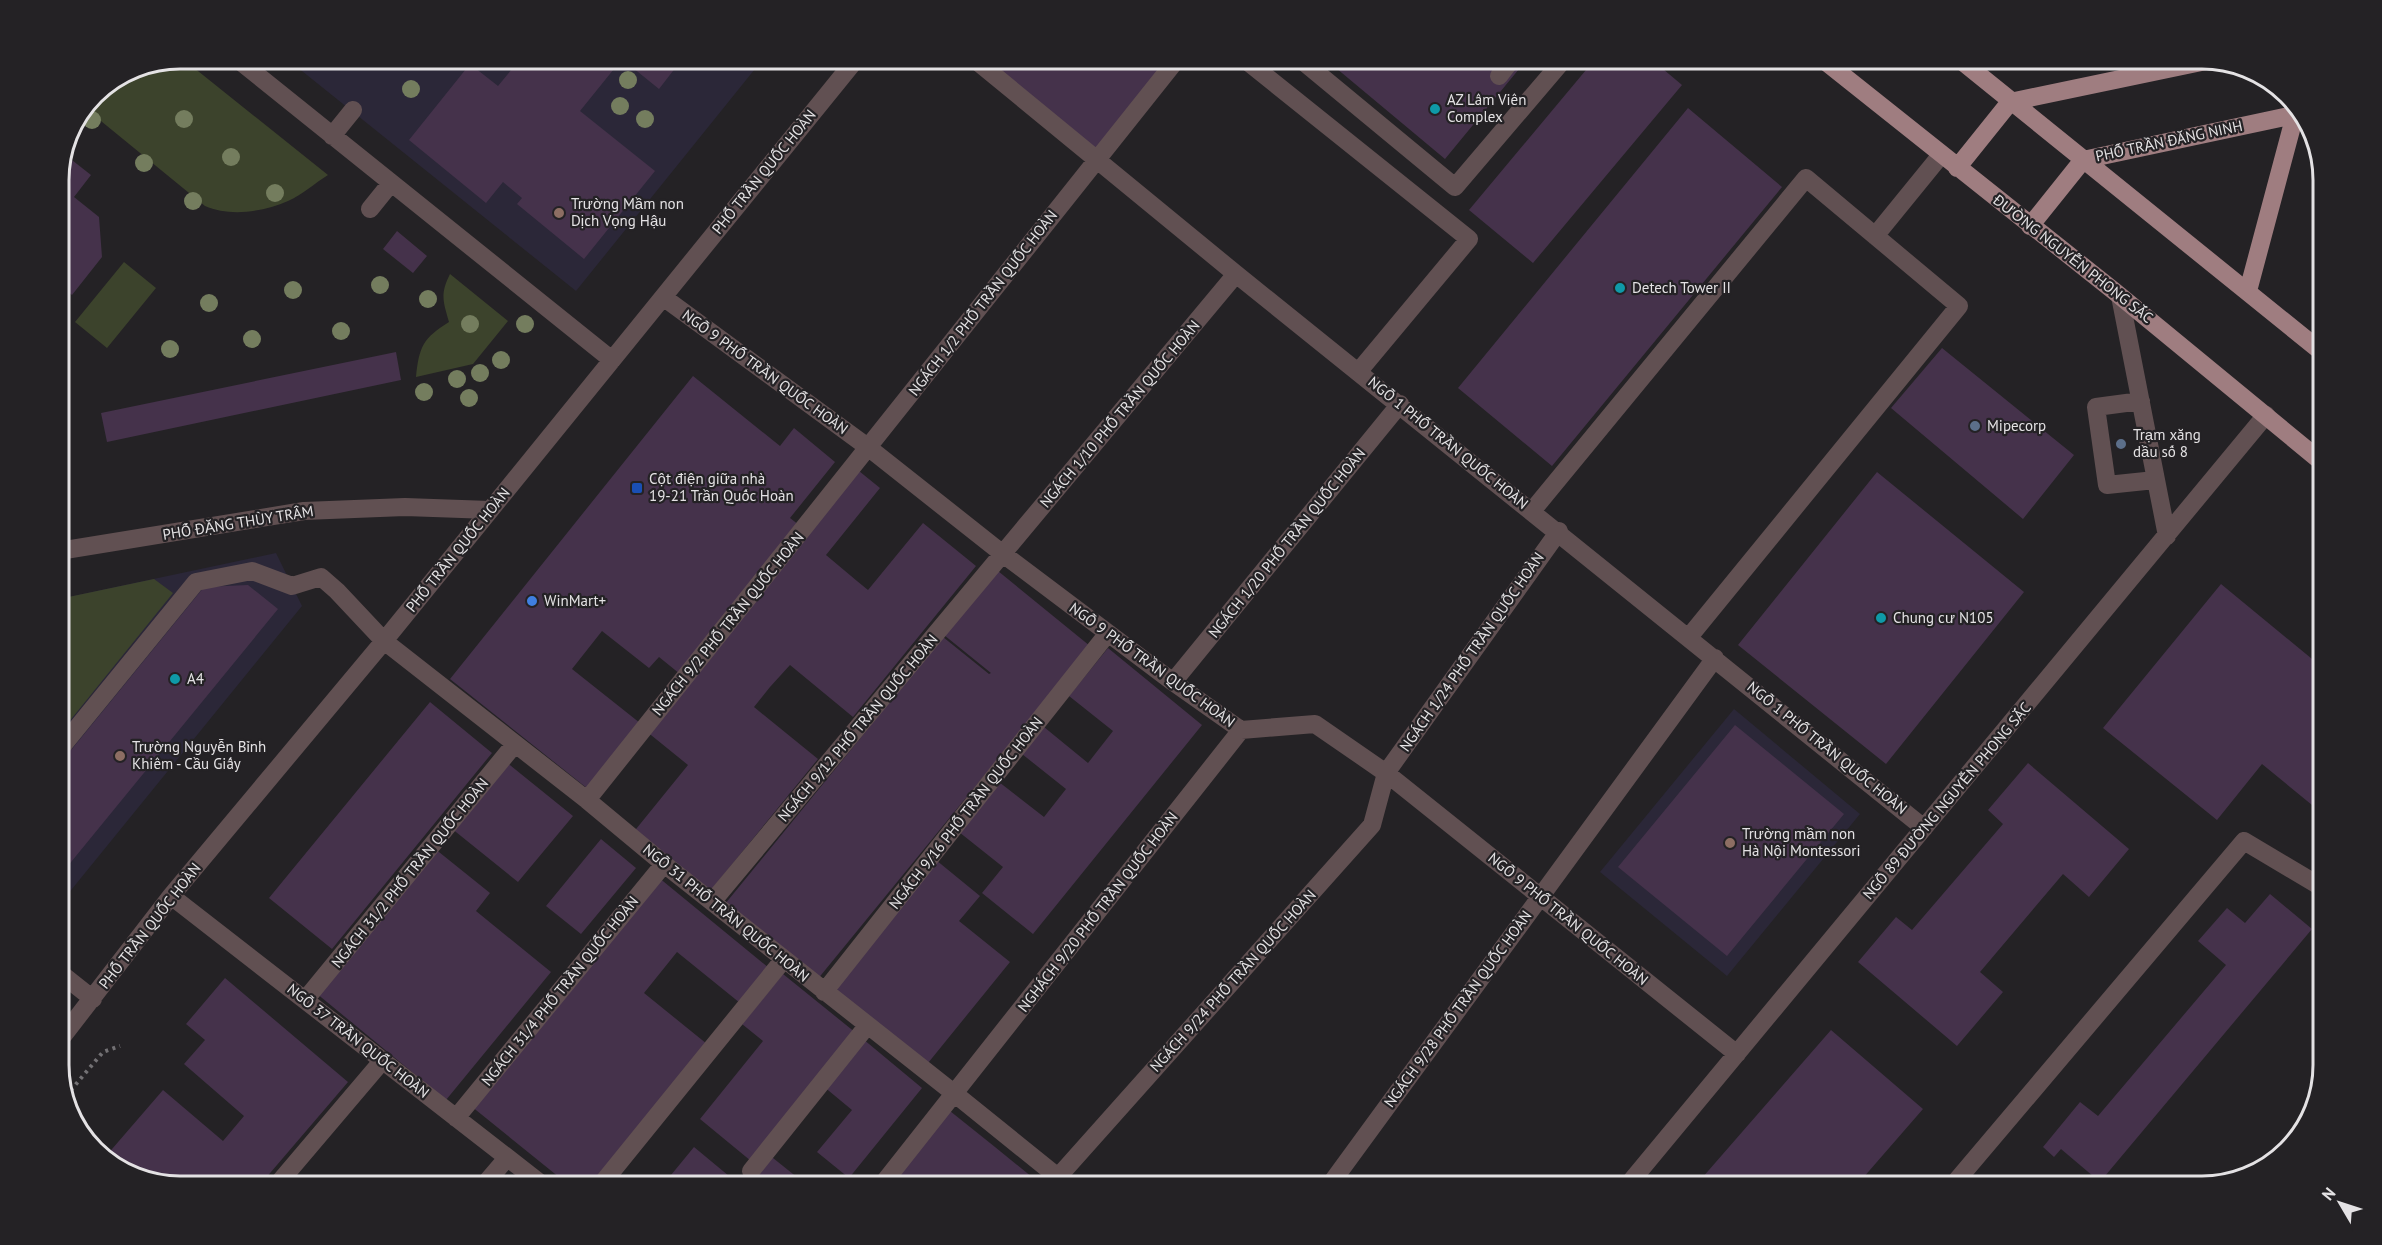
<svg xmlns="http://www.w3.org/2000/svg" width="2382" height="1245" font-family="'PT Sans',sans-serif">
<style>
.education{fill:#2b2738}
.green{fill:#3c432c}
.building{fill:#45324b}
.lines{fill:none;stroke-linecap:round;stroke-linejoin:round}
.path{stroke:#737174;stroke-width:4;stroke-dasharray:3 4.5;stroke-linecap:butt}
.minor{stroke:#615052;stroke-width:18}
.major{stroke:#9f7d80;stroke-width:18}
.tree{fill:#747d5e}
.culture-dot{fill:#0f9aa8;stroke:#242225;stroke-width:2}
.education-dot{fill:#8d6e63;stroke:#242225;stroke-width:2}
.service-dot{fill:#5c6f8a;stroke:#242225;stroke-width:2}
.transit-dot{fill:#1a4fb4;stroke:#242225;stroke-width:2}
.shop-dot{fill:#3f7fe0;stroke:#242225;stroke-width:2}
.labels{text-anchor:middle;stroke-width:4.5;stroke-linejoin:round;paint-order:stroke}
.poi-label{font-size:15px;fill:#e4e2e4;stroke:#242225;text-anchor:start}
.street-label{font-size:15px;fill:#e4e2e4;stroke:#242225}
.rim{fill:none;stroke:#e4e2e4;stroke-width:3}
</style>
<rect width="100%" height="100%" fill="#242225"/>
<!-- education -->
<path class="education" d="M287,59H763L576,291Z
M276,553L302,606L59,905V599Z
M1734,709L1860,814L1727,976L1600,872Z"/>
<!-- green -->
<path class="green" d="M183,59L328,175C315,183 302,195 288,201C263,212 230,217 205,206L85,108C106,76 145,61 183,59Z
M124,262L156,288L107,348L75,322Z
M450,274L508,321L473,364L416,377C419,347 423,338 449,322C443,301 440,294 450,274Z
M154,579L173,593L68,723L59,715V599Z"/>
<!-- building -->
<path class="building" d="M521,58H683L659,89L622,59L580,111L655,171L584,259L517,204L522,198L503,182L486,203L409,140L470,64L498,86Z
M985,58H1171L1096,150Z
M1324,58H1528L1445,159Z
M1596,58H1650L1682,85L1533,263L1469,210Z
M1688,108L1782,187L1552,466L1458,388Z
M63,153L91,175L74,197L99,217L102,257L72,295L59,284V172Z
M397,231L427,256L413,273L383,249Z
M1942,348L2074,455L2023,519L1891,408Z
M396,352L401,380L107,442L101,413Z
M693,376L780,446L794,428L835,462L790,518L799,525L680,674L659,657L649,668L602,631L572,669L640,723L588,789L450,679Z
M859,471L880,488L826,555L857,581L868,590L923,523L976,566L853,717L790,665L770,687L754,707L818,759L707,895L632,834L688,765L646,731Z
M1877,472L2024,592L1886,764L1738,645Z
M998,571L1090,646L817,980L725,904L943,637L989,674L991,673L944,635Z
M2221,584L2323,668V814L2262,764L2217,820L2103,728Z
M248,585L278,609L67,867L59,860V738L72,749L204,587Z
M1108,648L1202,725L1033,934L982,893L1003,867L959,832L999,782L1044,817L1066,789L1022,754L1044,727L1088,763L1113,731L1069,696Z
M430,702L492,753L332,949L269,898Z
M1735,725L1844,814L1727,956L1618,867Z
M505,761L573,816L518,882L451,828Z
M2028,763L2129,849L2089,897L2063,874L1980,972L2003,992L1957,1046L1858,962L1896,917L1912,930L2003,824L1988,810Z
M601,839L636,868L581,934L546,906Z
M434,848L490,893L476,911L551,972L446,1100L316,993Z
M936,860L980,896L959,921L1010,962L924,1068L830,990Z
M658,877L769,968L740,1003L677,952L644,993L707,1044L590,1186H570L471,1106Z
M2270,894L2312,929L2100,1182L2061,1149L2054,1157L2043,1147L2080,1102L2098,1116L2226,965L2198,941L2227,908L2245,923Z
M783,974L856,1033L751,1161L700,1119L763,1041L742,1024Z
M225,978L348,1082L259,1186H180L126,1174L106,1156L163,1090L223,1141L244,1116L184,1064L205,1040L186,1024Z
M1831,1030L1923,1109L1856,1186H1695Z
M863,1039L922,1088L849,1178L817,1152L852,1110L823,1086Z
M950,1111L995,1147L1043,1186H888Z
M694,1147L735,1181L730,1186H662Z
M768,1154L808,1186H741Z"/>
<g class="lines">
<!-- path -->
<path class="path" d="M66,1096L103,1052L120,1046"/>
<!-- minor -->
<path class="minor" d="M236,58L612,360
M973,58L1236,274L1924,828
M1243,58L1469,239L1359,371
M1299,58L1455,187L1565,58
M1499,76L1513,58
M332,136L353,110
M370,209L391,183
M1875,236L1941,155
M2120,296L2167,536
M663,297L869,448L1003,554L1173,682L1241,730L1315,724L1386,773L1737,1054
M2141,401L2096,407L2107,485L2155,480
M1532,511L1806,178L1959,306L1689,637
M59,551L304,511L405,507L490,510
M1173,682L1400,404
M59,750L196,582L252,571L292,586L321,577L337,591L384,641L587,800L664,864L955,1094L1069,1186
M587,800L1178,58
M171,896L544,1186
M712,902L1236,274
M59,972L93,999
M824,992L1108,633
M305,1000L514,745
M59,1041L171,896L384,641L857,58
M456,1118L664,864
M751,1171L867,1026
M276,1186L383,1060
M483,1186L507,1158
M600,1186L784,959
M881,1186L1241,730
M1050,1186L1372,825L1386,773L1559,531
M1329,1186L1715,658
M1627,1186L2266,415
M1952,1186L2244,841L2323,888"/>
<!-- major -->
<path class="major" d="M1821,58L2114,291L2323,463
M1958,58L2323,353
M1957,168L2010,102L2211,60
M2030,226L2083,160L2303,113
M2248,291L2295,115"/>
</g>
<!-- trees -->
<g class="tree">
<circle cx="628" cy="80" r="9"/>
<circle cx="411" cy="89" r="9"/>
<circle cx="620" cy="106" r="9"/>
<circle cx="184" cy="119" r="9"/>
<circle cx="645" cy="119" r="9"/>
<circle cx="92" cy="120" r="9"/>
<circle cx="231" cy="157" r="9"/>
<circle cx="144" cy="163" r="9"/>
<circle cx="275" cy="193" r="9"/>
<circle cx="193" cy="201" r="9"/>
<circle cx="380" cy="285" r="9"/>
<circle cx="293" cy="290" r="9"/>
<circle cx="428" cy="299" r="9"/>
<circle cx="209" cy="303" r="9"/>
<circle cx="470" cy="324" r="9"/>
<circle cx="525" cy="324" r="9"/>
<circle cx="341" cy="331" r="9"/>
<circle cx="252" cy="339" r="9"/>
<circle cx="170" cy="349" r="9"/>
<circle cx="501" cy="360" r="9"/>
<circle cx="480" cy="373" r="9"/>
<circle cx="457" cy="379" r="9"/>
<circle cx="424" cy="392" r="9"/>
<circle cx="469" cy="398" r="9"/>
</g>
<!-- markers -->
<g class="culture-dot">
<circle cx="1435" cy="109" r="6"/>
<circle cx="1620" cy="288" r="6"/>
<circle cx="1881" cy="618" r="6"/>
<circle cx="175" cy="679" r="6"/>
</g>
<g class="education-dot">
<circle cx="559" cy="213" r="6"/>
<circle cx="120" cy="756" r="6"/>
<circle cx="1730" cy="843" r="6"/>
</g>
<g class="service-dot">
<circle cx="1975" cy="426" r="6"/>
<circle cx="2121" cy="444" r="6"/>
</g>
<rect class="transit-dot" x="631" y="482" width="12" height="12" rx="3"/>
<circle class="shop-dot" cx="532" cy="601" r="6"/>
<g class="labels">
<!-- poi labels -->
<g class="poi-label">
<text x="1447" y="105">AZ Lâm Viên<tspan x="1447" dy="17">Complex</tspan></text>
<text x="571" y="209">Trường Mầm non<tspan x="571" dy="17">Dịch Vọng Hậu</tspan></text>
<text x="1632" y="293">Detech Tower II</text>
<text x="1987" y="431">Mipecorp</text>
<text x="2133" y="440">Trạm xăng<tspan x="2133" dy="17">dầu số 8</tspan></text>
<text x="649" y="484">Cột điện giữa nhà<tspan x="649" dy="17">19-21 Trần Quốc Hoàn</tspan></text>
<text x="544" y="606">WinMart+</text>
<text x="1893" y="623">Chung cư N105</text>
<text x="187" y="684">A4</text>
<text x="132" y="752">Trường Nguyễn Bỉnh<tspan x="132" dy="17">Khiêm - Cầu Giấy</tspan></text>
<text x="1742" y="839">Trường mầm non<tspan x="1742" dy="17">Hà Nội Montessori</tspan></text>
</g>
<!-- street labels -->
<g class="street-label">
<text transform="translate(2169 141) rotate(-12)" y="5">PHỐ TRẦN ĐĂNG NINH</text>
<text transform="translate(764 172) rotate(-51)" y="5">PHỐ TRẦN QUỐC HOÀN</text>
<text transform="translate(2073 259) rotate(38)" y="5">ĐƯỜNG NGUYỄN PHONG SẮC</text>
<text transform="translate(983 303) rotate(-52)" y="5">NGÁCH 1/2 PHỐ TRẦN QUỐC HOÀN</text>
<text transform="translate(765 372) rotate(36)" y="5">NGÕ 9 PHỐ TRẦN QUỐC HOÀN</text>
<text transform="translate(1120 414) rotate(-50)" y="5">NGÁCH 1/10 PHỐ TRẦN QUỐC HOÀN</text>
<text transform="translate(1448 443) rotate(39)" y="5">NGÕ 1 PHỐ TRẦN QUỐC HOÀN</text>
<text transform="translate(238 523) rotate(-9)" y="5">PHỐ ĐẶNG THÙY TRÂM</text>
<text transform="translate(1287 543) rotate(-51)" y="5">NGÁCH 1/20 PHỐ TRẦN QUỐC HOÀN</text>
<text transform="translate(458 550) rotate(-51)" y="5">PHỐ TRẦN QUỐC HOÀN</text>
<text transform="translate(728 624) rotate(-51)" y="5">NGÁCH 9/2 PHỐ TRẦN QUỐC HOÀN</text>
<text transform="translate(1472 652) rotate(-55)" y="5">NGÁCH 1/24 PHỐ TRẦN QUỐC HOÀN</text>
<text transform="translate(1152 665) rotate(36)" y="5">NGÕ 9 PHỐ TRẦN QUỐC HOÀN</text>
<text transform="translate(858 728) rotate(-50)" y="5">NGÁCH 9/12 PHỐ TRẦN QUỐC HOÀN</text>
<text transform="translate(1827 748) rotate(39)" y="5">NGÕ 1 PHỐ TRẦN QUỐC HOÀN</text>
<text transform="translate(1947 801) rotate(-50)" y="5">NGÕ 89 ĐƯỜNG NGUYỄN PHONG SẮC</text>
<text transform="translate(966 813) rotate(-52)" y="5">NGÁCH 9/16 PHỐ TRẦN QUỐC HOÀN</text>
<text transform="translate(410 873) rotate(-51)" y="5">NGÁCH 31/2 PHỐ TRẦN QUỐC HOÀN</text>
<text transform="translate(1098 912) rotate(-52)" y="5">NGHÁCH 9/20 PHỐ TRẦN QUỐC HOÀN</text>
<text transform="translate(726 913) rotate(39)" y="5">NGÕ 31 PHỐ TRẦN QUỐC HOÀN</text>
<text transform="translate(1568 919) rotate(39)" y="5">NGÕ 9 PHỐ TRẦN QUỐC HOÀN</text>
<text transform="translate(150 926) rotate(-52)" y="5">PHỐ TRẦN QUỐC HOÀN</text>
<text transform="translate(1233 981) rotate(-48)" y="5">NGÁCH 9/24 PHỐ TRẦN QUỐC HOÀN</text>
<text transform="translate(560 991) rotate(-51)" y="5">NGÁCH 31/4 PHỐ TRẦN QUỐC HOÀN</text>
<text transform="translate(1458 1009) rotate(-54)" y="5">NGÁCH 9/28 PHỐ TRẦN QUỐC HOÀN</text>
<text transform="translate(358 1041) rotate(38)" y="5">NGÕ 37 TRẦN QUỐC HOÀN</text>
</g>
</g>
<!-- crop -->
<path d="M0 0H2382V1245H0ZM180 69H2202A111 111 0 0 1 2313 180V1065A111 111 0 0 1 2202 1176H180A111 111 0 0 1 69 1065V180A111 111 0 0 1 180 69Z" fill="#242225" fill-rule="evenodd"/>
<path class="rim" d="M180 69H2202A111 111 0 0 1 2313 180V1065A111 111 0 0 1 2202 1176H180A111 111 0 0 1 69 1065V180A111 111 0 0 1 180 69Z"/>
<!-- north arrow -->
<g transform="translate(2340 1203) rotate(309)" stroke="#242225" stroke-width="4.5" paint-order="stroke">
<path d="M0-4.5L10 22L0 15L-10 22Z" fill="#e4e2e4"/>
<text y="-9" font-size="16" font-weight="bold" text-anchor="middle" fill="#e4e2e4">N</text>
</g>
</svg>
